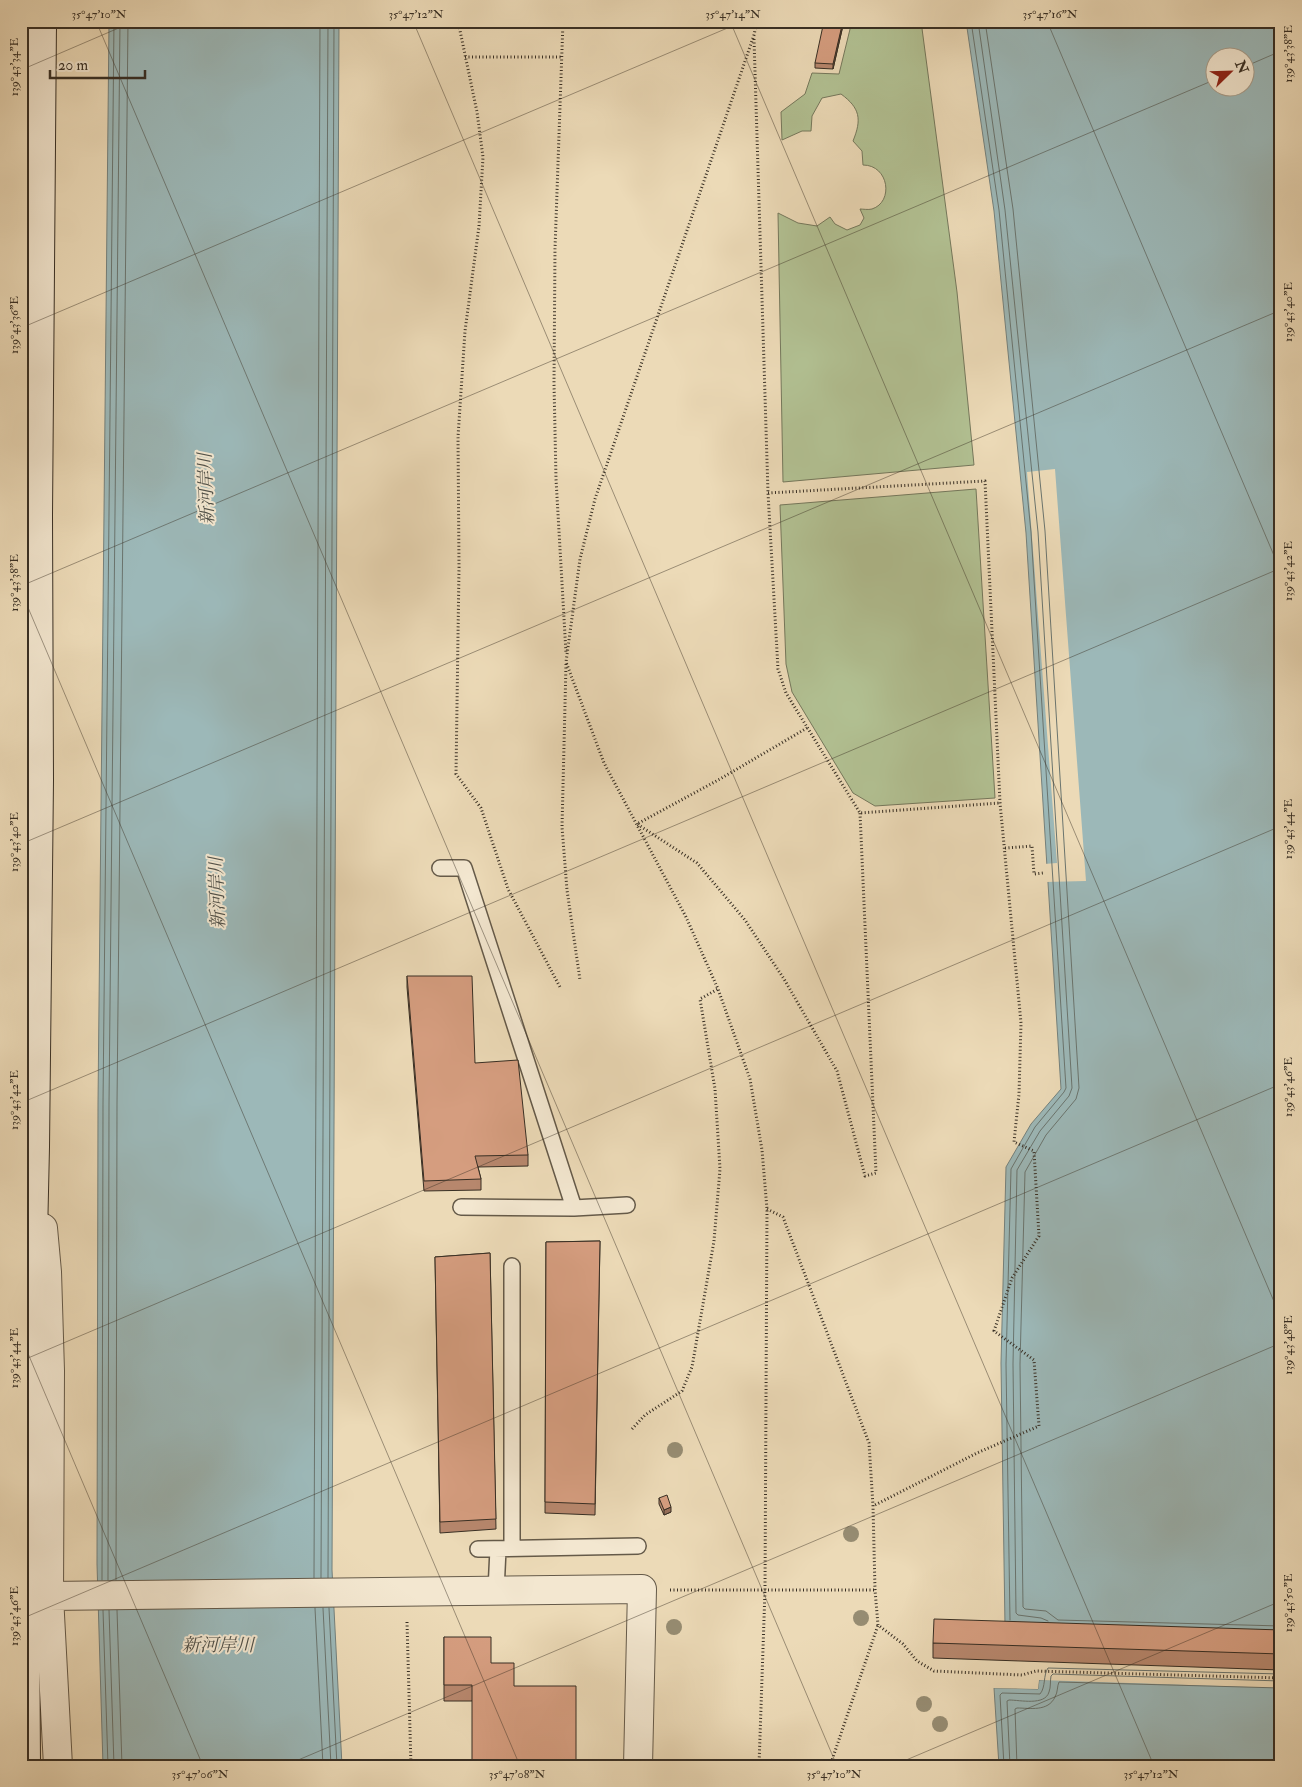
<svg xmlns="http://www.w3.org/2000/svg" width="1302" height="1787" font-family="'IM FELL Double Pica','Noto Serif JP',serif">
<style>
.green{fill:#b2c193;stroke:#75785c}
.water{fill:#9cb8b8;stroke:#74817d;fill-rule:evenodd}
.pier{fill:#ecdab7}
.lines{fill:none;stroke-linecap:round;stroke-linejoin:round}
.shore{stroke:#6a746e;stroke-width:1}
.lane-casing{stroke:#655a49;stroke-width:18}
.street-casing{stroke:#655a49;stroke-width:30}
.secondary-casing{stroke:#382f24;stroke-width:30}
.path{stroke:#382f24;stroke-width:3;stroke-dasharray:1 2.5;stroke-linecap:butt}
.lane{stroke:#f3e7d0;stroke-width:15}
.street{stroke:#f3e7d0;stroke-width:28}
.secondary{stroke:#f3e7d0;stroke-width:28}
.tree{fill:#968c72}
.wall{fill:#b7876d;stroke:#382f24}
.shaded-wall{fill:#956e59;stroke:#382f24}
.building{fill:#d59d7f;stroke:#382f24}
.ticks{fill:none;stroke:#382f24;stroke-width:1;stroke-opacity:0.45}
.labels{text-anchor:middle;stroke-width:4;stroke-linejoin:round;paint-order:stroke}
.water-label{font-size:18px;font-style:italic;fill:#515149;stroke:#f3e7d0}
.neatline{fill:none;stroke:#382f24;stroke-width:2}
.ticks-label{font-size:12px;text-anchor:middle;fill:#382f24}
</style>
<rect width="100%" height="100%" fill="#ecdab7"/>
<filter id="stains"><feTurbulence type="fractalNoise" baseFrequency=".004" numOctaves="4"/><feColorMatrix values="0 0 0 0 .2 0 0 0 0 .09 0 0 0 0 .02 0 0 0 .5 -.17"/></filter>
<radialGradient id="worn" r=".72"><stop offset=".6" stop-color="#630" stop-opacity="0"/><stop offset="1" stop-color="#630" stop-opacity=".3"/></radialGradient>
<!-- green -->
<path class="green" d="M852,21H921L957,292L974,465L783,482L778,213L798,223L817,226L830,217L835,224L847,230L860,225L864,218L860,209C863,209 868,210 872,209C894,202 889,165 863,165L862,151L853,141C862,119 860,108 841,94L822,98L812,116L811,131H802L782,140L781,112L805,94L812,73L839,74Z
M976,489L995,798L875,806L853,793L792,692L786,664L780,505Z"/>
<!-- water -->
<path class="water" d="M109,21H339L332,1570L342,1766H103L97,1564L98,1104Z
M966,21H1281V1645L1005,1626L1001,1363L1006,1167L1031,1124L1061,1089L1026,533L994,211ZM1214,58H1244V88H1214Z
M1281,1670V1766H999L994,1688L1038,1689L1039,1680Z"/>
<!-- pier -->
<path class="pier" d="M1055,469L1086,881L1045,882L1044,864L1057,863L1027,472Z
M1040,1662L1281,1670V1688L1039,1680L1038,1689L992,1688L994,1686L1036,1687Z"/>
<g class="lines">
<!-- shore -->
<path class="shore" d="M971,21L999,210L1031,532L1066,1088L1064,1092L1035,1127L1011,1169L1006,1364L1010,1620
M978,21L1005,210L1038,532L1072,1088L1069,1096L1040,1131L1017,1170L1013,1364L1016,1613L1018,1615L1041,1618L1048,1621
M985,21L1013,209L1045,531L1079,1088L1076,1099L1046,1135L1025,1172L1020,1364L1023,1607L1025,1609L1046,1611L1058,1620L1281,1626
M314,1578L320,21
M321,1578L328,21
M328,1578L334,21
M102,1580L103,1104L114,21
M108,1580L109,1104L120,21
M116,1580L117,1104L128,21
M315,1608L323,1766
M323,1608L331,1766
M329,1608L337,1766
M103,1610L108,1766
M109,1610L114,1766
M117,1610L122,1766
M1004,1766L1000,1695L1002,1693L1040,1694C1046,1687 1043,1675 1048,1668L1281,1674
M1010,1766L1007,1701L1009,1700C1020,1700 1045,1706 1049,1692C1051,1687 1050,1681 1051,1676L1053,1674L1281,1681
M1017,1766L1015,1709L1017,1708C1030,1708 1048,1712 1055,1697C1058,1692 1057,1686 1059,1682L1281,1688"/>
<!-- lane casing -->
<g class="lane-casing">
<path id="lane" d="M21,208H41
M440,868H464L574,1208
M461,1207L574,1208L627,1205
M512,1548V1266
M478,1549L638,1546
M496,1591L498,1549"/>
</g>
<!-- street casing -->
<g class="street-casing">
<path id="street" d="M21,25L42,27
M43,1228L47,1272L50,1371L49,1596L58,1766
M49,1596L642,1589L638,1766"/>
</g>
<!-- secondary casing -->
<g class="secondary-casing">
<path id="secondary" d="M26,1766L25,1594L35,1147L39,780L38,515L42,21"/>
</g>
<!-- path -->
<path class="path" d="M458,21L477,112L483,157L479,226L465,331L458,437L459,567L456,774L481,808L508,889L561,989
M563,21L555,249L554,383L556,479L566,653
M757,21L754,35L595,499L580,559L566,662L604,763L686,917L718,989L750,1079L762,1150L767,1209L765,1590L759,1766
M754,39L768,493L778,669L786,693L860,813L1000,803
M465,57H563
M768,493L985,481L1000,803L1021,1023L1019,1094L1014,1142L1034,1151L1039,1236L1012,1278L994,1331L1034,1360L1039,1426L977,1453L873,1506
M566,664L562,827L567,890L580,980
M807,728L720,779L637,824L697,863L745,920L784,979L837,1071L865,1176L876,1173L860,813
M1005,848L1032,846L1034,874L1043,873
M767,1209L783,1217L869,1443L873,1506L875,1590L878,1625L903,1644L917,1661L934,1671L1022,1675L1036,1671L1281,1678
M632,1429L645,1415L682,1391L692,1367L714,1241L720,1169L715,1089L700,999L718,989
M670,1590H875
M407,1622L411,1766
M830,1766L878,1625"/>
<!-- lane -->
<use href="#lane" class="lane"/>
<!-- street -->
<use href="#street" class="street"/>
<!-- secondary -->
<use href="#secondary" class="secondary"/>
</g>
<!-- trees -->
<g class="tree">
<circle cx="675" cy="1450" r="8"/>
<circle cx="851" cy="1534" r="8"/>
<circle cx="861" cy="1618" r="8"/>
<circle cx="674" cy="1627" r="8"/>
<circle cx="924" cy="1704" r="8"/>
<circle cx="940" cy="1724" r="8"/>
</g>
<!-- wall -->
<path class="wall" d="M844,21L833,69L815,68V63Z
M407,976L475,1063L528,1155V1166L478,1167L481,1179V1190L424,1191L407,987Z
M600,1241L595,1515L545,1513L546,1242Z
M490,1253L496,1529L440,1533L435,1257Z
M659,1498L671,1512L664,1515L659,1504Z
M1281,1630V1670L933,1658V1643Z
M444,1637L491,1663L472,1701H444Z"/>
<!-- shaded-wall -->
<path class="shaded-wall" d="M843,21H844L833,69V64Z
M671,1507V1512L664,1515V1510Z"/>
<!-- building -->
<path class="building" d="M824,21H843L833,64L815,63Z
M407,976H472L475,1063L518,1060L528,1155L475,1156L481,1179L424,1181Z
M600,1241L595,1504L545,1502L546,1242Z
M490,1253L496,1519L440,1522L435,1257Z
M667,1495L671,1507L664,1510L659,1498Z
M934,1619L1281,1630V1654L933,1643Z
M444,1637H491V1663H514V1686H576V1766H472V1685H444Z"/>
<!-- ticks -->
<path class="ticks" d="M96,21L837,1766M413,21L1154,1766M730,21L1281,1318M1047,21L1281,572M1244,67L1281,51M21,70L135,21M21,328L744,21M21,586L1214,80M21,591L520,1766M21,844L1281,310M21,1103L1281,568M21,1337L203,1766M21,1361L1281,826M21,1619L1281,1084M284,1766L1281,1343M892,1766L1281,1601"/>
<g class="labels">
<!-- water labels -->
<g class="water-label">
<text transform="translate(206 489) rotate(-92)" y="6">新河岸川</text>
<text transform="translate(217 893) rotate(-92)" y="6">新河岸川</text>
<text x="218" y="1651">新河岸川</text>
</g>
</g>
<!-- margin -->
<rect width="1302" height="1787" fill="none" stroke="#ecdab7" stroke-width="55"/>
<!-- north arrow -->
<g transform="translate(1230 72) rotate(67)"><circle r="24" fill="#f3e7d0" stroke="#a89d8b"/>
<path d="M0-4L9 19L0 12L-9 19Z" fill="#8f2418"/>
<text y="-8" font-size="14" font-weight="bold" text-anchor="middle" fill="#382f24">N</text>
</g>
<!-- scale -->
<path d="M50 70v8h95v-8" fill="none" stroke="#382f24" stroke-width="2.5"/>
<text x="58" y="70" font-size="15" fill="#382f24" stroke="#f3e7d0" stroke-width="4" paint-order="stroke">20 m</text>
<rect x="28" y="28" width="1246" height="1732" class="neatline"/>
<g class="ticks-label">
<text x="99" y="18">35°47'10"N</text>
<text x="416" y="18">35°47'12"N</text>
<text x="733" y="18">35°47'14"N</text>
<text x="1050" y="18">35°47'16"N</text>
<text transform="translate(1288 54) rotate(-90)" y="4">139°43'38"E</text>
<text transform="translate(14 67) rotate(-90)" y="4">139°43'34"E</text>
<text transform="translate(1288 312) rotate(-90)" y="4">139°43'40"E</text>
<text transform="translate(14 325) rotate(-90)" y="4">139°43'36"E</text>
<text transform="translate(1288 571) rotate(-90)" y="4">139°43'42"E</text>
<text transform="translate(14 583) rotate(-90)" y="4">139°43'38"E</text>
<text transform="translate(1288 829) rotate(-90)" y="4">139°43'44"E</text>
<text transform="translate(14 842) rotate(-90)" y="4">139°43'40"E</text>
<text transform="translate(1288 1087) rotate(-90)" y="4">139°43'46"E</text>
<text transform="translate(14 1100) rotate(-90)" y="4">139°43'42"E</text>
<text transform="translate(1288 1345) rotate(-90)" y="4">139°43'48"E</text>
<text transform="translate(14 1358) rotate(-90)" y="4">139°43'44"E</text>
<text transform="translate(1288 1603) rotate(-90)" y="4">139°43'50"E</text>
<text transform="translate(14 1616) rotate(-90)" y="4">139°43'46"E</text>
<text x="200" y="1778">35°47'06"N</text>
<text x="517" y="1778">35°47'08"N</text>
<text x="834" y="1778">35°47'10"N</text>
<text x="1151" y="1778">35°47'12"N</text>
</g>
<rect width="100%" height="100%" filter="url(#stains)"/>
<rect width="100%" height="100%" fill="url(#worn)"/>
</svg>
